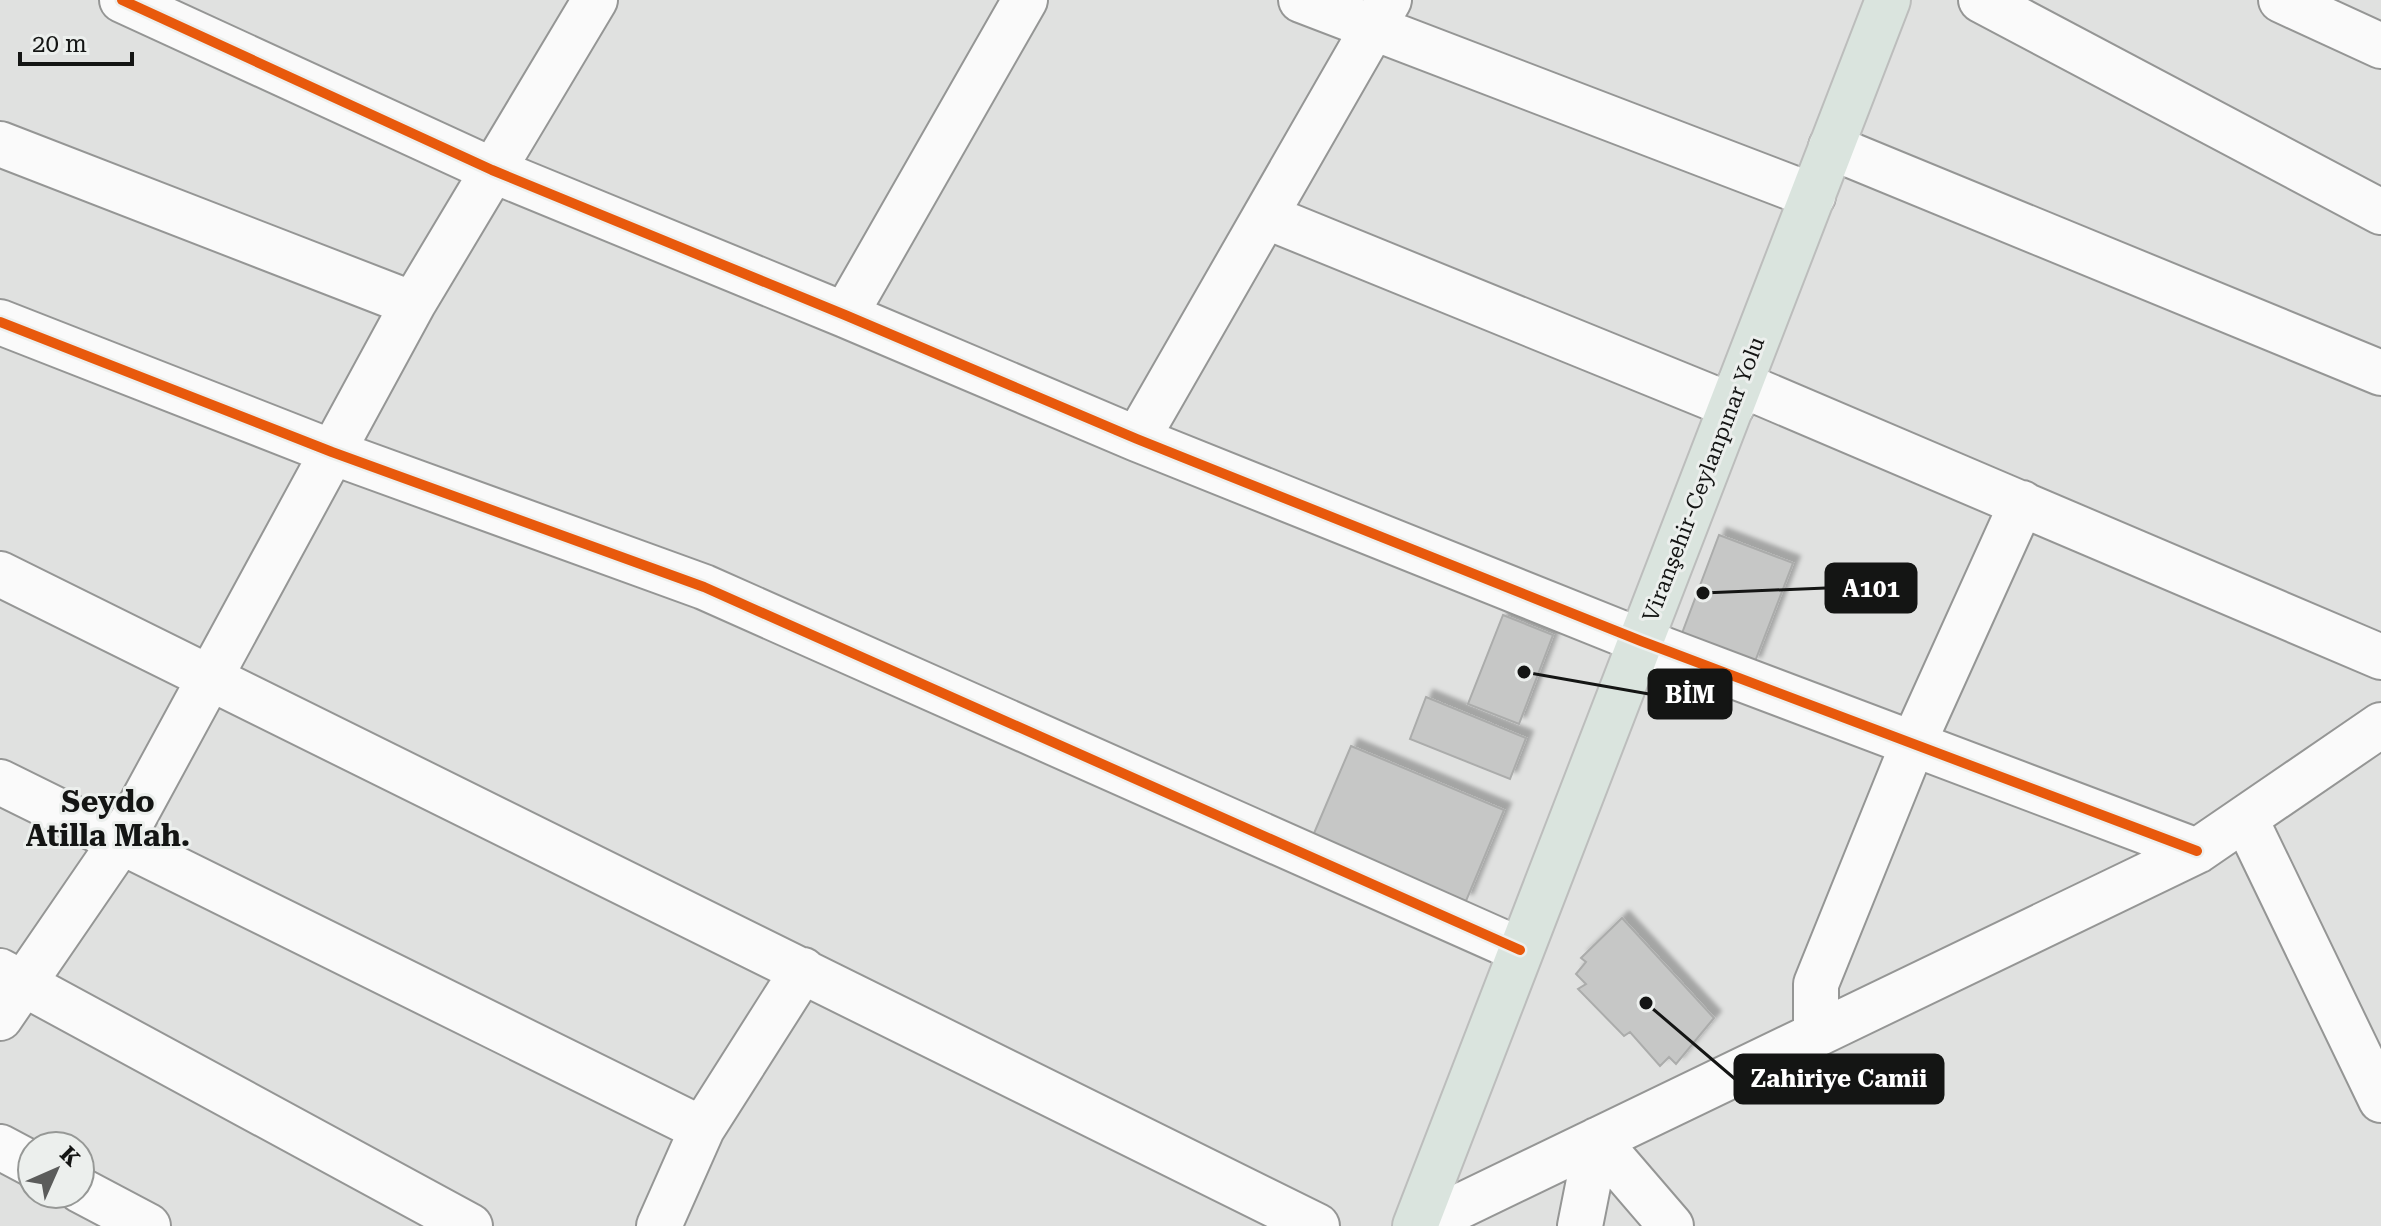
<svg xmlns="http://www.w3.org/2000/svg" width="2381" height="1226" font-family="'Roboto Serif',serif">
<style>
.building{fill:#c6c7c6;stroke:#abacab;stroke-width:2;filter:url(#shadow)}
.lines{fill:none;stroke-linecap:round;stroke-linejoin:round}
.minor-casing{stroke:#959695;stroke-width:48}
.primary-casing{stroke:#bcbdbc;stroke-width:48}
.minor{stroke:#fafafa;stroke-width:44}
.primary{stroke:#dae4de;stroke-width:44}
.cycleway-casing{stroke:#ecefed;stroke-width:15}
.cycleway{stroke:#e8590c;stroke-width:10}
.labels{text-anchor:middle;stroke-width:6;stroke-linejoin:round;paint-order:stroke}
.street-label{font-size:22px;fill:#141514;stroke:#ecefed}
.district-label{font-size:30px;font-weight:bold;fill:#141514;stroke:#ecefed}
.leader{fill:none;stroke:#141514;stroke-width:3}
.callout-dot{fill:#141514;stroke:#ecefed;stroke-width:3}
.callout{fill:#141514;stroke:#141514;stroke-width:3}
.callout-label{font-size:24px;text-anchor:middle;font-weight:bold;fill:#fff}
</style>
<defs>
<filter id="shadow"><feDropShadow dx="7" dy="-7" stdDeviation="2" flood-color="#0004"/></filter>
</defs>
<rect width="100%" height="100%" fill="#e0e1e0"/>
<!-- building -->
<path class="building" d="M1719,535L1793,563L1754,664L1681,636Z
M1503,615L1553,635L1519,724L1468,704Z
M1426,697L1526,738L1510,779L1410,739Z
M1351,746L1504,810L1466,901L1312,838Z
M1622,918L1714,1018L1676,1064L1669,1057L1660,1066L1630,1032L1624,1036L1578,989L1586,984L1576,974L1586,962L1581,958Z"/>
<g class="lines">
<!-- minor casing -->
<g class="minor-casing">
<path id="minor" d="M122,0L492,170L845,315L1137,439L1641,641L2197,851
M1301,0L1813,196
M1981,0L2381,212
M2281,0L2381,46
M0,144L413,304
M1831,147L2381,373
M1265,216L1732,406
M845,315L1025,0
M0,322L332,452L704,587L1520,950
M1740,384L2381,657
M1137,439L1389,0
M0,574L1317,1226
M0,782L702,1129
M2245,818L2381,1100
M0,971L470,1226
M0,1018L120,843L413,304L595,0
M1816,1035V984L1913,744L2022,503
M1597,1140L1671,1226
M0,1147L32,1164
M80,1190L148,1226
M659,1226L702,1129L803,970
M1419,1226L2197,851L2381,725
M1580,1226L1597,1140"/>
</g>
<!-- primary casing -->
<g class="primary-casing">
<path id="primary" d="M1415,1226L1888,0"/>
</g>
<!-- minor -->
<use href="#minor" class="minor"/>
<!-- primary -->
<use href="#primary" class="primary"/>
<!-- cycleway casing -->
<g class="cycleway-casing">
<path id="cycleway" d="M122,0L492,170L845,315L1137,439L1641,641L2197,851
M0,322L332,452L704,587L1520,950"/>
</g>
<!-- cycleway -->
<use href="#cycleway" class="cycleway"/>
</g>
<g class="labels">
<!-- street labels -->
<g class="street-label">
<text transform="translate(1703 479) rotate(-69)" y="8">Viranşehir-Ceylanpınar Yolu</text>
</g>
<!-- district labels -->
<g class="district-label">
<text x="108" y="812">Seydo<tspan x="108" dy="34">Atilla Mah.</tspan></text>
</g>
</g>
<!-- callouts -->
<path class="leader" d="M1703 593L1826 588M1524 672L1649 694M1646 1003L1735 1079"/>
<g class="callout-dot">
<circle cx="1703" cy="593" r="8"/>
<circle cx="1524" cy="672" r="8"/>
<circle cx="1646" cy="1003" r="8"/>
</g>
<g class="callout">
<rect x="1826" y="564" width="90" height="48" rx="8"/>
<rect x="1649" y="670" width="82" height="48" rx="8"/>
<rect x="1735" y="1055" width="208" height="48" rx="8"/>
</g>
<g class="callout-label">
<text x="1871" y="597">A101</text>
<text x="1690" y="703">BİM</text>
<text x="1839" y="1087">Zahiriye Camii</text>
</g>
<!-- north arrow -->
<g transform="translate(56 1170) rotate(45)"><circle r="38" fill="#ecefed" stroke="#969896" stroke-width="2"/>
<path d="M0-6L14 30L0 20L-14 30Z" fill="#5b5c5b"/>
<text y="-12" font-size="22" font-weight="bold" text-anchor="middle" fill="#141514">K</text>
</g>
<!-- scale -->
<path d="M20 52v12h112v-12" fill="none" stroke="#141514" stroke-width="4"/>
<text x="32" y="52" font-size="24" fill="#141514" stroke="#ecefed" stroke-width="6" paint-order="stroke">20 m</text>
</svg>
